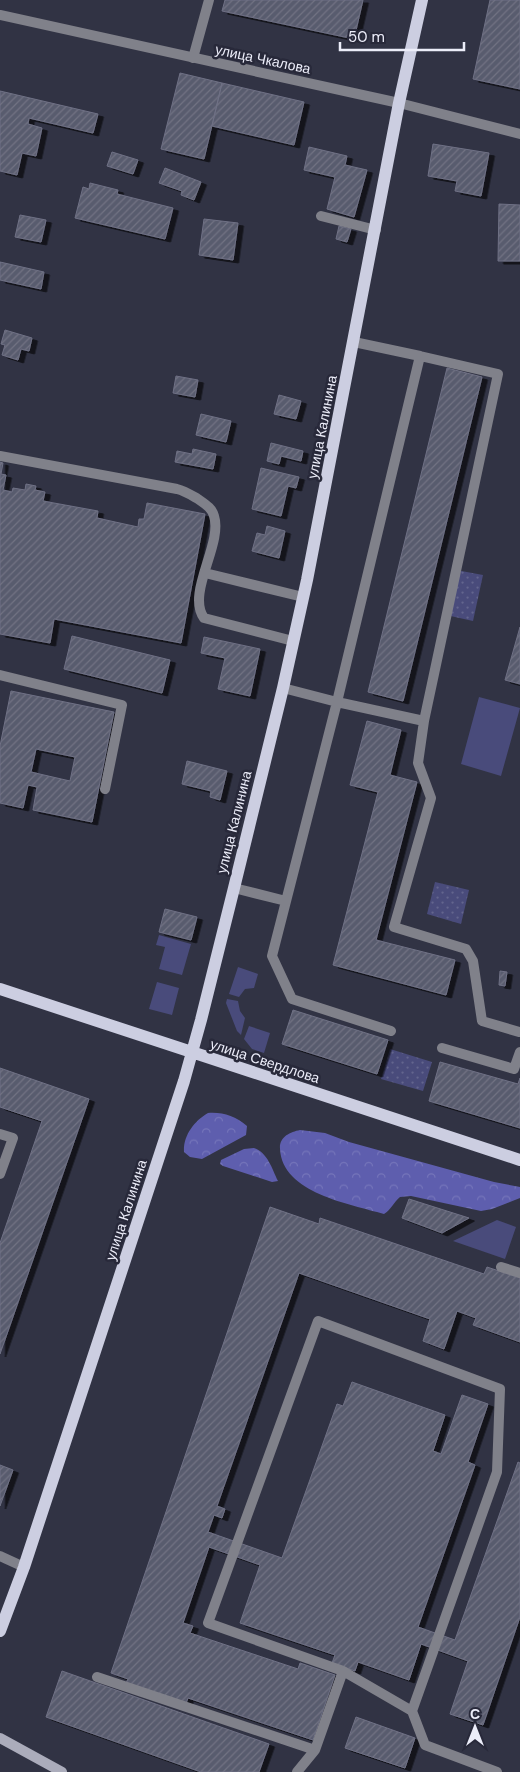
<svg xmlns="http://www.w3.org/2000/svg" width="520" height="1772" font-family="'DM Sans',sans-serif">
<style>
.grass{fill:#494b7b}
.forest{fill:url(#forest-crowns)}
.park{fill:url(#park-dots)}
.building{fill:url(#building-hatch);stroke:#6f7185;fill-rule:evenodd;filter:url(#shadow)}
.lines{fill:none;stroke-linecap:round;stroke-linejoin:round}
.service{stroke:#80818a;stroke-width:10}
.minor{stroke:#80818a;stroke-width:10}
.secondary{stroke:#abacbb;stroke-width:10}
.primary{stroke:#cccee1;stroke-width:12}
.labels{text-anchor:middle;stroke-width:5;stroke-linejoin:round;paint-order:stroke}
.street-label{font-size:14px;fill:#ecedf9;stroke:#28293a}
</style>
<defs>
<pattern id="forest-crowns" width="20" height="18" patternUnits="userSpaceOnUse" patternTransform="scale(1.25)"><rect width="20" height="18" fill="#5e5eae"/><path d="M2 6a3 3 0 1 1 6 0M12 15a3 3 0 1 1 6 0" fill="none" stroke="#7575ba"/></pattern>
<pattern id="park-dots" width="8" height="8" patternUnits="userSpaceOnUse" patternTransform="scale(1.25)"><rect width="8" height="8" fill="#494b7b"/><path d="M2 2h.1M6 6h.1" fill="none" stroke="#63658e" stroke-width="1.8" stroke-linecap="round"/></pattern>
<pattern id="building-hatch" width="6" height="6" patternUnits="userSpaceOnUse" patternTransform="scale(1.25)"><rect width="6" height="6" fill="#595b6e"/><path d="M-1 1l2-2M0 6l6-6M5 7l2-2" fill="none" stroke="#717383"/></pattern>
<filter id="shadow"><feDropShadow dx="5.5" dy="3" stdDeviation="0" flood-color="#0009"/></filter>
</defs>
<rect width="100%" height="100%" fill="#313344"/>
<!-- grass -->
<path class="grass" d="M479,697L520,708L501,776L461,764Z
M159,935L191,944L182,975L159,969L165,947L156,945Z
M238,967L258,974L254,988L245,989L239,997L229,994Z
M157,982L179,988L172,1015L149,1009Z
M227,999L238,1001L240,1011L245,1018L241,1035L237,1031L226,1003Z
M249,1026L270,1033L264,1053L252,1049L244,1039Z
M497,1220L516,1227L505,1259L453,1241Z"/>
<!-- forest -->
<path class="forest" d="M208,1113C223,1112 235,1116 247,1126L246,1135L202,1159L190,1157L184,1152C183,1136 194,1121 208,1113Z
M300,1130L325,1133L349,1142L494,1182L520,1187V1198L492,1209L481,1211L411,1196L400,1197C394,1202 390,1211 384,1214C350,1204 282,1193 280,1149C279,1137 290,1132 300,1130Z
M254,1148C268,1153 272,1169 278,1181L272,1182L223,1166L220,1164L221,1160L244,1149Z"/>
<!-- park -->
<path class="park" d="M456,570L483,575L473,621L446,615Z
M435,882L469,890L461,924L427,914Z
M390,1049L432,1062L423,1091L381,1079Z"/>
<!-- building -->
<path class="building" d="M225,0H363L354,39L222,11Z
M490,0H520V89L473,79Z
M180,73L222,83L204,159L161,149Z
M222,83L304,102L294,145L212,126Z
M0,91L98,114L93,133L29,118L28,124L42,128L36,156L22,153L17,175L0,171Z
M433,144L489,153L481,196L455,191L457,181L428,176Z
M309,147L347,156L345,165L367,170L354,217L327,209L335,177L304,170Z
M112,152L138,160L133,174L107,166Z
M165,168L201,182L194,200L181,195L182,191L159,183Z
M90,183L118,190L117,194L173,208L165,239L75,218L83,187L89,189Z
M499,204L520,205V261H498Z
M20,215L46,220L41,242L15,237Z
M204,219L238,223L233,260L199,255Z
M339,226L351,229L347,242L336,239Z
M0,262L44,272L41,289L0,280Z
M5,330L32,338L29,351L21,349L18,360L2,355L5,345L1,344Z
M447,368L482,377L403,701L368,692Z
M176,376L198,380L195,397L173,393Z
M279,395L301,401L296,419L274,414Z
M201,414L231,421L226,442L196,435Z
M271,443L303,451L301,461L281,456L279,464L267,461Z
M193,449L216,454L213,469L175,462L177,451L192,454Z
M0,462L3,463L1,474L6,475L3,490L12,492L13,488L25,490L26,484L36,486L35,490L45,492L43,501L98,511L97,518L138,527L139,519H144L147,503L205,514L181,643L54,619L50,643L0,634Z
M261,468L299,477L296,488L288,486L281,516L252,509Z
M267,526L285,531L279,558L252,551L257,533L265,535Z
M520,627V684L505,680Z
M72,636L170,660L162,693L64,669Z
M204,637L260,649L250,696L218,689L225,658L201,653Z
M11,691L114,712L92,822L33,810L37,787L28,785L23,808L0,803V746ZM36,749L75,757L70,781L31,772Z
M367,721L401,730L390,775L417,782L376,940L455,960L446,995L333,965L378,792L350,785Z
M187,761L227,771L220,800L210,797L211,791L182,784Z
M165,909L197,917L191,940L159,932Z
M500,971L507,972L505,986L499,985Z
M293,1010L388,1040L377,1074L282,1044Z
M440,1062L518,1084L520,1078V1128L429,1101Z
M0,1068L89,1099L0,1354V1243L42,1121L0,1107Z
M409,1199L469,1218L442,1233L402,1218Z
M270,1207L319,1224L320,1218L484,1274L487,1267L520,1278V1342L473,1325L476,1318L457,1311L444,1349L423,1341L430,1319L299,1273L217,1506L225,1509L222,1518L214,1515L208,1532L282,1558L337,1404L343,1406L352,1382L445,1415L433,1451L441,1454L462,1395L488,1404L468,1462L475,1465L418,1627L455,1640L518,1462L520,1463V1617L483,1725L450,1714L468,1661L421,1644L409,1680L358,1662L355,1671L332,1663L335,1655L240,1623L260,1565L209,1547L183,1623L193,1626L190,1633L298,1669L300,1663L335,1675L313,1740L188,1698L185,1706L125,1685L128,1679L111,1673Z
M0,1465L13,1470L0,1506Z
M62,1671L269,1744L259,1772H201L46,1717Z
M356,1717L415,1738L405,1768L345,1748Z"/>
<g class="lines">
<!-- service -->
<path class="service" d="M193,58L209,0
M321,216L376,230
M354,342L420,356L337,702L272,956L292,999L391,1031
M420,356L498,374L424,721
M0,456L177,489C185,491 191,495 198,499C205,504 212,508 214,516C223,544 186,593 204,618L293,641
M205,573L303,597
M0,675L122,705L105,789
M283,688L337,702L424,721L418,763L431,798L394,927L466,949L473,961L482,1021L519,1032
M234,888L286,901
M442,1048L514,1069L520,1052
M0,1134L13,1138L0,1174
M501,1267L520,1273
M0,1556L24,1567
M97,1677L315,1750L343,1671
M412,1711L497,1472L500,1389L318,1321L208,1623L343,1671L412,1711L425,1745L497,1772
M297,1772L315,1750"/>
<!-- minor -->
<path class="minor" d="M0,15L399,103L520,134"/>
<!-- secondary -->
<path class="secondary" d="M0,1738L62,1772"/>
<!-- primary -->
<path class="primary" d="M0,989L520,1160
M0,1631L24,1567L184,1081L201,1020L234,888L283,688L307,580L399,103L422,0"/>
</g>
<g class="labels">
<!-- street labels -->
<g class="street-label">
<text transform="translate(263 59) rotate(12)" y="5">улица Чкалова</text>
<text transform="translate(322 427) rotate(-79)" y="5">улица Калинина</text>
<text transform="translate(234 822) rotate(-76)" y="5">улица Калинина</text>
<text transform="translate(265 1061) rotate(18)" y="5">улица Свердлова</text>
<text transform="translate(126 1210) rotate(-72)" y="5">улица Калинина</text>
</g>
</g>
<!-- north arrow -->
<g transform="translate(475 1727)" stroke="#28293a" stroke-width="4" paint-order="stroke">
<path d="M0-4L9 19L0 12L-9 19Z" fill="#ecedf9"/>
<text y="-8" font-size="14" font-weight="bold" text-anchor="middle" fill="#ecedf9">С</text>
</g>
<!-- scale -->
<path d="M340 42v8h124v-8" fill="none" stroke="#ecedf9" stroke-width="2.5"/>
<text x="348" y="42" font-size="15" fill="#ecedf9" stroke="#28293a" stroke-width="4" paint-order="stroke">50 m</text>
</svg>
